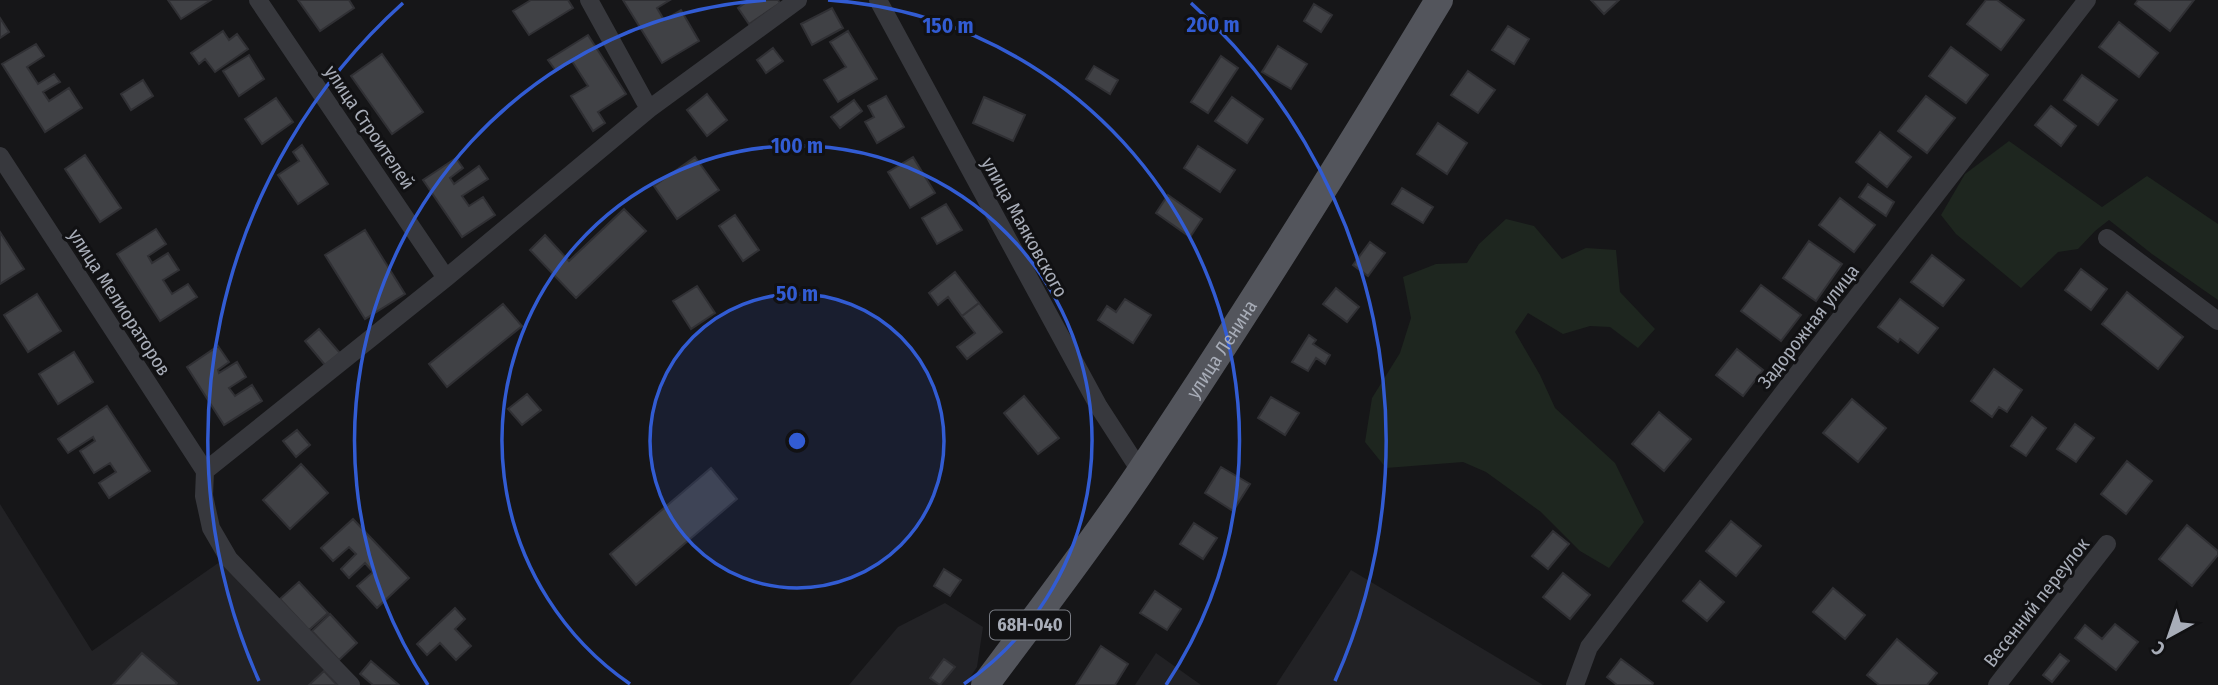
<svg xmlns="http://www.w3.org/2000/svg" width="2218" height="685" font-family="'Fira Sans Condensed',sans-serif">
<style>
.built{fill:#222225}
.green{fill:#1e261f}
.building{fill:#404145;stroke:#303034;stroke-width:2}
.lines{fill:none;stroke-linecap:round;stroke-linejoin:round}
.street{stroke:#37383d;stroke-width:18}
.primary{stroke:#53555c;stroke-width:28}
.ring{fill:none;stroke:#325cd3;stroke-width:3.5}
.labels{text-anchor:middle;stroke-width:6;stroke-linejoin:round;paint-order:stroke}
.shield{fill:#111113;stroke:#7b7e86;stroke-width:2}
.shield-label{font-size:18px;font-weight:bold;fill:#a8adb8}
.street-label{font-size:19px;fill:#a8adb8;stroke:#111113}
.centre{fill:#325cd3;stroke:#111113;stroke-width:3.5}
.ring-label{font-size:21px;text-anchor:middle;font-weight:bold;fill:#325cd3;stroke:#111113;stroke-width:6;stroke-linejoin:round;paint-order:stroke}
</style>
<rect width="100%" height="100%" fill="#161618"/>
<!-- built -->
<path class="built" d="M0,504L92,651L224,559L343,685H0Z
M1351,570L1543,685H1276Z
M945,603L983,627L977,667L965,685H849L898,627Z
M1156,653L1201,685H1135Z"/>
<!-- green -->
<path class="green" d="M2009,141L2102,207L2147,176L2218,224V300L2152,254L2109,220L2095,231L2078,249L2058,252L2021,288L1956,234L1941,215L1965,174Z
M1506,219L1534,226L1562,259L1586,248L1616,250L1620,292L1655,329L1638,348L1610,327L1590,326L1563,334L1528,313L1515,332L1540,375L1555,408L1615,463L1644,522L1609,568L1580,551L1541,512L1486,472L1463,462L1386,468L1365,442L1372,398L1400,353L1411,318L1403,277L1436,264L1467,263L1479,244Z"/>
<!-- building -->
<path class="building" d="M168,0H211L181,19Z
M298,0H349L354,8L320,31Z
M531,0H568L573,8L529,35L513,11Z
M623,0H670L657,8L664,20L681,10L699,41L662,63Z
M749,0H778L780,3L749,24L738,8Z
M1591,0H1619L1604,14Z
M1986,0H1997L2024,20L2001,50L1967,24Z
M2138,0H2194L2170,31L2135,4Z
M1314,4L1332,15L1321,32L1304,21Z
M832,8L843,28L812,45L801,24Z
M0,18L9,32L0,38Z
M2119,22L2158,53L2139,77L2099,47Z
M1508,26L1529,39L1514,64L1492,50Z
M223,31L229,40L237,34L248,49L215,72L205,59L199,64L191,53Z
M848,31L877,79L838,102L824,80L846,67L830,42Z
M588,35L626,94L598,112L605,123L593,131L571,96L588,86L572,61L556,71L548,60Z
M36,44L44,56L27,67L38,84L54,74L60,82L43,92L49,101L69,88L82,108L45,132L2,64Z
M1278,46L1307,64L1291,89L1262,72Z
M1951,47L1988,75L1966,103L1929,76Z
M773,48L783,61L766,73L757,60Z
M382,54L423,112L392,134L351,76Z
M249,55L264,79L239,96L223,71Z
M1221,56L1238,68L1208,113L1191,102Z
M1094,66L1118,80L1110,94L1086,79Z
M1468,71L1495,90L1478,113L1451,95Z
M2082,75L2117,100L2098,125L2064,100Z
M143,80L153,96L131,110L121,94Z
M707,94L727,120L707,136L687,110Z
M886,96L904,127L877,143L865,122L874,117L868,106Z
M1926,96L1955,118L1927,153L1898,131Z
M984,97L1025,115L1013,141L973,123Z
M1232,97L1263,119L1247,143L1215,121Z
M276,98L293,122L262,144L245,119Z
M854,100L862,111L840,128L831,117Z
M2051,106L2076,126L2061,146L2035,125Z
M1438,123L1467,143L1447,174L1417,154Z
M1880,132L1911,157L1887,187L1856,162Z
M302,145L328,184L298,204L278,175L299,161L293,152Z
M1198,146L1235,170L1220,192L1184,168Z
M85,155L121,208L100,222L65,169Z
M695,157L719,190L677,219L654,186Z
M913,157L935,193L910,208L888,172Z
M456,158L463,168L450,178L454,184L479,166L488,179L462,196L469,206L483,197L495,215L462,237L423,180Z
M1868,184L1894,202L1886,216L1859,197Z
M1402,188L1433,207L1423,223L1392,204Z
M1168,195L1202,219L1190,237L1156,213Z
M1840,198L1875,225L1854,252L1819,225Z
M946,204L962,230L937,244L922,218Z
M624,209L646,231L576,298L530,250L545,235L569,261Z
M735,215L759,250L743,261L719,226Z
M156,229L166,244L148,256L152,263L168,253L179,270L163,280L172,294L188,284L197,297L160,321L117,254Z
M365,230L405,294L365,319L325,255Z
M0,232L24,269L0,284Z
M1809,241L1842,264L1816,301L1783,278Z
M1370,242L1385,253L1368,276L1353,265Z
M1932,255L1964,280L1943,306L1911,282Z
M2081,269L2107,289L2091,310L2065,290Z
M955,272L979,303L962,316L948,297L938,305L929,293Z
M1761,285L1801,315L1781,341L1741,311Z
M697,286L715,313L691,329L673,301Z
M1336,288L1359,307L1347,322L1323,304Z
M2127,292L2183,337L2158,369L2102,324Z
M37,294L61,331L28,352L4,315Z
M1125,299L1151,315L1133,343L1098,320L1107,306L1116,312Z
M1900,299L1938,328L1918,353L1900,339L1898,342L1878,327Z
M979,303L1002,332L967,359L957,347L975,333L962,316Z
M503,304L522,326L447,387L429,364Z
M319,329L340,353L325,365L305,341Z
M1309,335L1316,340L1313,344L1330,355L1325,364L1316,358L1308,371L1292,362Z
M218,346L229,362L218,370L219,373L237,362L246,377L229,388L235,396L252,385L262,401L224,425L187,367Z
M1737,349L1763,370L1743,396L1716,375Z
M74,352L93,382L58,404L39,374Z
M1994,369L2022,390L2007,412L1999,407L1992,417L1971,401Z
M527,394L541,410L522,425L508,409Z
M1024,396L1059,438L1038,454L1004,413Z
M1271,397L1299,413L1285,435L1258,418Z
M1852,399L1886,428L1858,462L1823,433Z
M107,406L150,471L109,498L99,483L116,472L110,463L94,473L80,451L95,441L93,437L68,453L58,439Z
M1659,412L1691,439L1664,471L1632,444Z
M2032,417L2046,428L2026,456L2011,446Z
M2075,424L2094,438L2076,462L2057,449Z
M297,430L310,445L296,457L283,441Z
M2127,461L2152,481L2126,514L2101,494Z
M301,464L328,493L290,529L263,500Z
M1221,467L1250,484L1233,511L1205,493Z
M711,468L737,499L636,585L610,554Z
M353,519L409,578L377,608L357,586L373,572L365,563L349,578L341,569L356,554L349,547L333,561L321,548Z
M1731,521L1761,546L1736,576L1706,551Z
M1194,523L1217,538L1203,559L1180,544Z
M2187,525L2218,551V555L2192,586L2159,559Z
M1553,531L1569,544L1548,569L1532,556Z
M944,569L961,580L950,596L934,586Z
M1563,573L1590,595L1570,619L1543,597Z
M1700,581L1724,602L1707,621L1683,601Z
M299,582L328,613L309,630L280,599Z
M1833,588L1865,615L1845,639L1813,612Z
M1155,591L1181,609L1167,630L1140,613Z
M455,608L465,619L455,629L471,646L456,660L440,643L427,655L417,644Z
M330,614L357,643L339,660L312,631Z
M2115,624L2138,642L2116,670L2075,638L2085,625L2102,639Z
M1897,639L1937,673L1927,685H1879L1867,675Z
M1101,646L1128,664L1115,685H1076Z
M142,653L177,683L175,685H113Z
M2060,654L2069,661L2052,682L2043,675Z
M944,659L955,667L940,685L930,678Z
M1621,659L1653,683L1652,685H1617L1607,677Z
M371,661L399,685H373L360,674Z
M324,671L337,685H309Z"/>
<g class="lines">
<!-- street -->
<path class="street" d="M258,0L446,278
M589,0L649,109
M878,0L1099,407L1141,472
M0,156L205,471
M2107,238L2218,321
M351,685L229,559L211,528L204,496L205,471L446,278L649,109L798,0
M1575,685L1589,647L1818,347L2087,0
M1997,685L2107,544"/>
<!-- primary -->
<path class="primary" id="s1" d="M985,685C1038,614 1092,544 1141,471C1245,316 1343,159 1439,0"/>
</g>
<!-- distance rings -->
<circle cx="797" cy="441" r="147" fill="#325cd3" fill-opacity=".12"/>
<g class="ring">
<circle cx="797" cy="441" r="147"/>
<path d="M630 684A295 295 0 1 1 964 684"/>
<path d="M428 685A442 442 0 0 1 766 0M828 0A442 442 0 0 1 1166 685"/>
<path d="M259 681A589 589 0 0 1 403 3M1191 3A589 589 0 0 1 1335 681"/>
</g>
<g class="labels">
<!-- shield labels -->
<rect class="shield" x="990" y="610.5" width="80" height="29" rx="5"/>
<g class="shield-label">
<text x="1030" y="631">68Н-040</text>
</g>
<!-- street labels -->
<g class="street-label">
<text transform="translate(370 127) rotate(56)" y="7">улица Строителей</text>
<text transform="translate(1025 227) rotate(61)" y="7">улица Маяковского</text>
<text transform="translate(120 302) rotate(57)" y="7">улица Мелиораторов</text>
<text transform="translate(1808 326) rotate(-52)" y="7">Задорожная улица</text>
<text dy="7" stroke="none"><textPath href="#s1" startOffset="411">улица Ленина</textPath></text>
<text transform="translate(2036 602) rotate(-52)" y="7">Весенний переулок</text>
</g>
</g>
<circle cx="797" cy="441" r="10" class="centre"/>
<g class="ring-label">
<text x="1213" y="32">200 m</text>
<text x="948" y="33">150 m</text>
<text x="797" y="153">100 m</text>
<text x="797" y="301">50 m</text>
</g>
<!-- north arrow -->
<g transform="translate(2169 636) rotate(220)" stroke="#111113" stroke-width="5" paint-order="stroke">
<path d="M0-5L12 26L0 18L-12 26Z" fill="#a8adb8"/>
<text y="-10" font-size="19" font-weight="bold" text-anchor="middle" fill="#a8adb8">С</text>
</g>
</svg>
